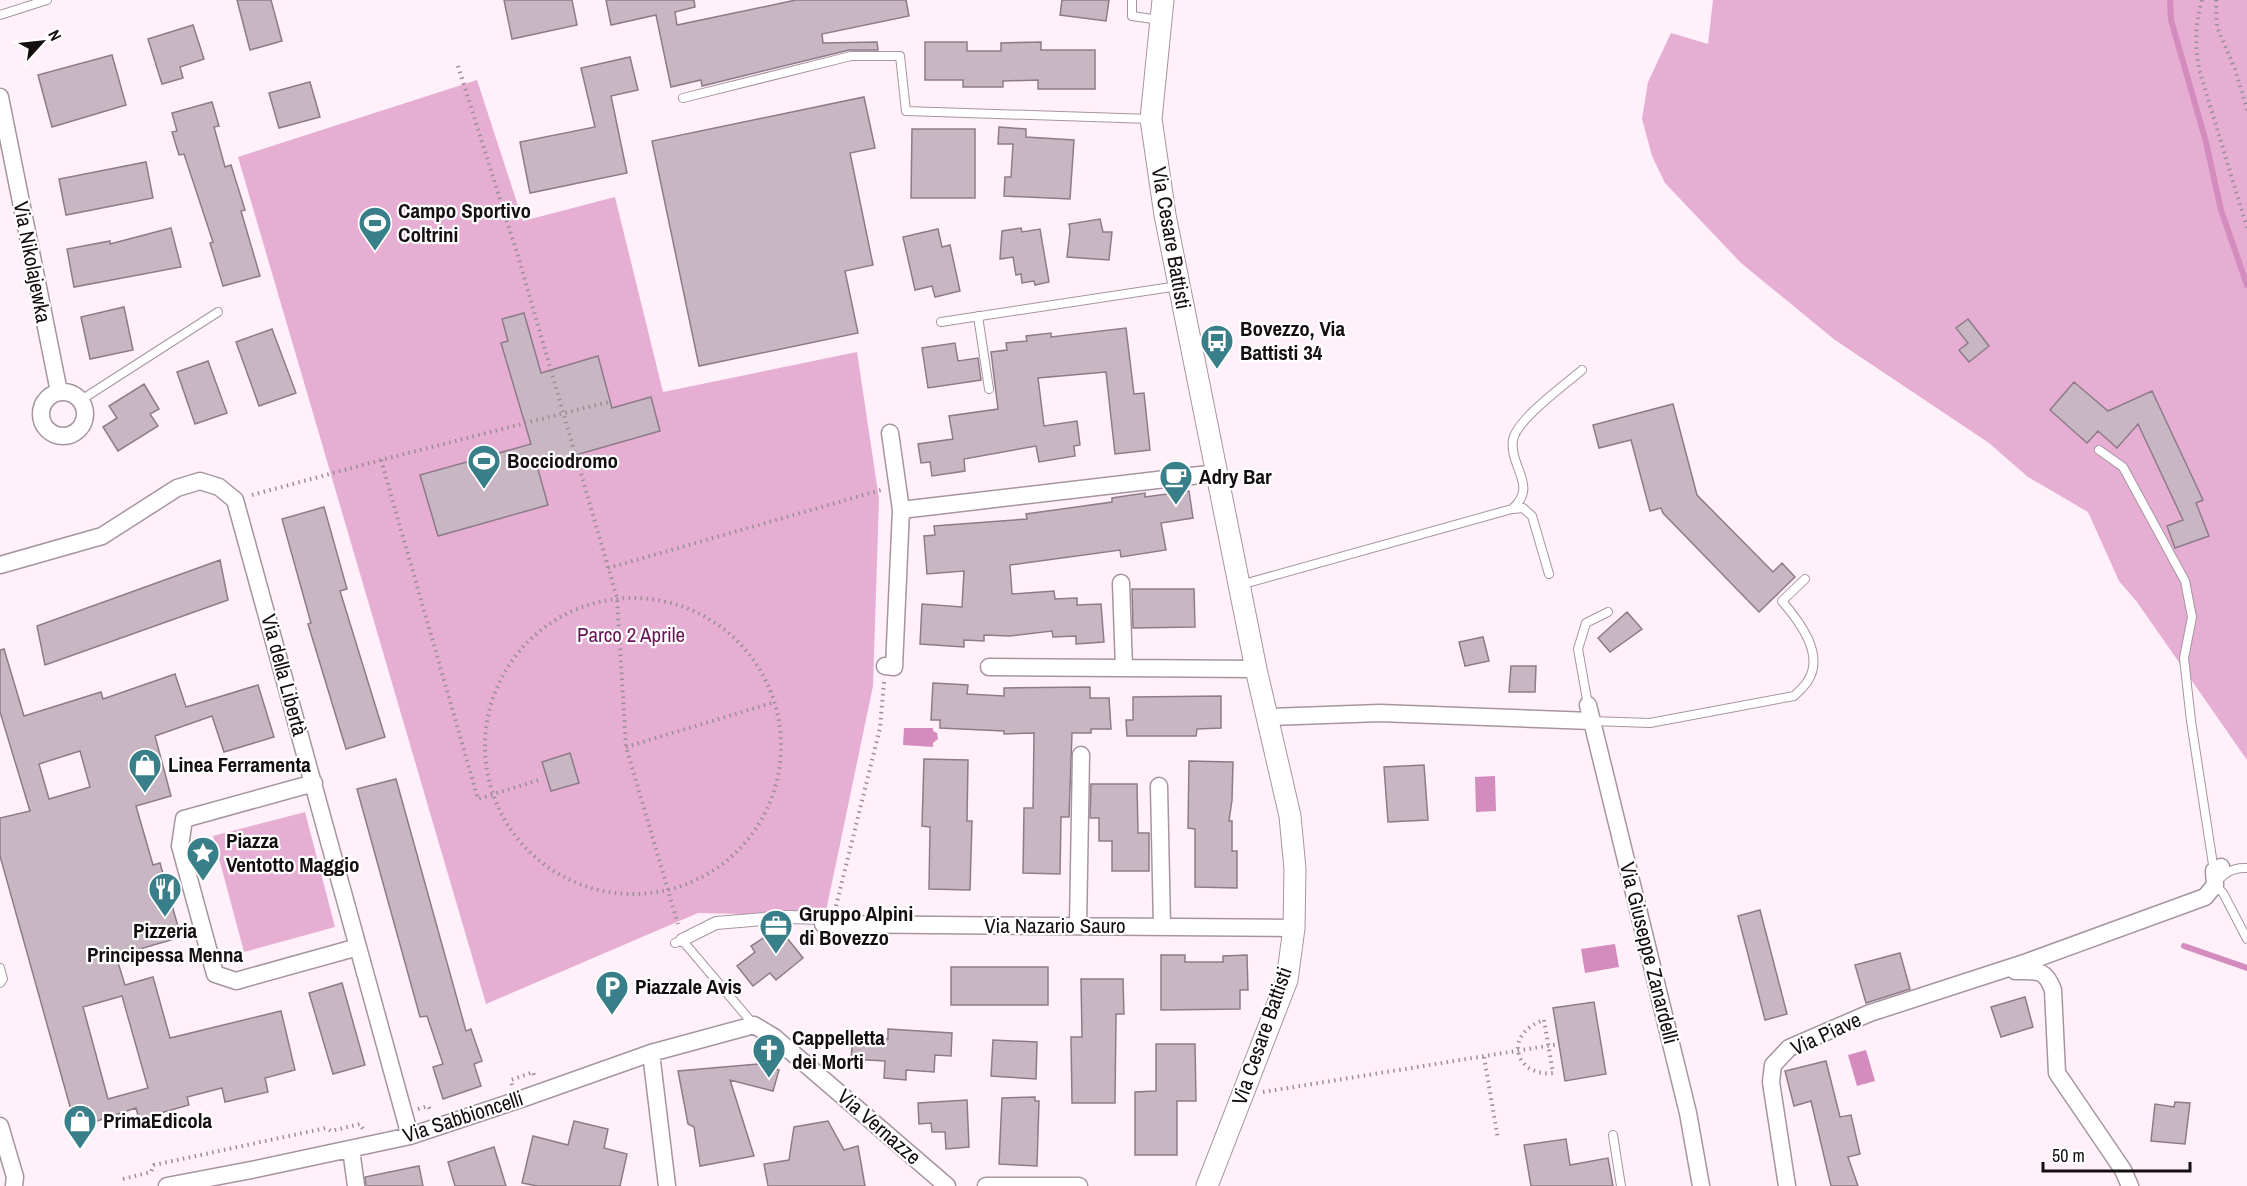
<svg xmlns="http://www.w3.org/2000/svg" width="2247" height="1186" font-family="'Archivo Narrow',sans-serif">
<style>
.green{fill:#e7aed4}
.water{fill:#d38cbd}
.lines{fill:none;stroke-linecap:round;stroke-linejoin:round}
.stream{stroke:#d38cbd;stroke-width:6}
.building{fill:#c8b7c2;stroke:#8d7c87;stroke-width:1.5;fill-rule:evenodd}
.service-casing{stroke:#a695a0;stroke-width:10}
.pedestrian-casing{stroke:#a695a0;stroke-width:14}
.minor-casing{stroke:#a695a0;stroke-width:19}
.tertiary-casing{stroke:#a695a0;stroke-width:23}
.path{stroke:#9a8f95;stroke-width:4;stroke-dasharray:1.5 4.5;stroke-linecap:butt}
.service{stroke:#fff;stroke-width:8}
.pedestrian{stroke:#fff;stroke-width:12}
.minor{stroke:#fff;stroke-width:16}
.tertiary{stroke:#fff;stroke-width:21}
.labels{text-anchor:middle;stroke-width:4.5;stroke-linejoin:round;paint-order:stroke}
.poi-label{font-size:21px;font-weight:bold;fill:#140e12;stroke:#fff;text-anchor:start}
.street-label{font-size:21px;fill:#140e12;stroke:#fff}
.park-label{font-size:21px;fill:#681555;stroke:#fff}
</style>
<rect width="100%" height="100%" fill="#fff0f9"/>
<!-- green -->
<path class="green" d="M1713,0H2247V760L2137,602L2119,581L2088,512L2028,477L1989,443L1835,340L1741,263L1665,183L1652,156L1642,119L1648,82L1671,33L1708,44Z
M477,80L523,221L615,197L663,392L857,352L879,499L873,686L825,916L698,913L486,1004L238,157Z
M305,812L335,927L244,952L213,836Z"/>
<!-- water -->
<path class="water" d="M904,728H933V731L937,733L938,739L933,743V747L903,745Z
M1495,776L1496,811L1476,812L1475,777Z
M1615,944L1619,967L1585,973L1581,949Z
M1866,1050L1875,1081L1857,1086L1848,1055Z"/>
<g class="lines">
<!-- stream -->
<path class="stream" d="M2170,0L2171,20L2206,142L2221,210L2247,285
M2184,946L2247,968"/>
</g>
<!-- building -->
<path class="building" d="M237,0H271L282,41L250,50Z
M504,0H572L577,25L512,39Z
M606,0H694L695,7L675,12L677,25L796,0H906L909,16L822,34L823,43L877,42L878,50H849L702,86L701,80L671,87L656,15L611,25Z
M1062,0H1109L1106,21L1060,15Z
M193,25L204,59L180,67L183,78L162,84L148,39Z
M925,42H967V51H1001V43L1041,42V50H1095V89H1038V80L1003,81V87H963V80H925Z
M112,55L126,105L52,127L38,75Z
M630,57L638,90L611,96L627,173L530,193L520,142L595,127L581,68Z
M310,82L320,117L279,128L269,93Z
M864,97L875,148L850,153L873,265L845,271L858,333L699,366L652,141Z
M212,102L219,126L214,127L225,167L231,165L245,210L241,211L260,276L223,286L210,243L213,242L184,154L179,155L172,132L177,131L172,113Z
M999,127L1026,129V137L1074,140L1070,199L1004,196L1005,177H1011L1013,144H998Z
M912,129H975V198H911Z
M146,162L153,198L66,215L59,179Z
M1100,219L1103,232H1112L1109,260L1067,257L1070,231L1069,224Z
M171,228L181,267L74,287L67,249L110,241V244Z
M1021,228L1022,232L1040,229L1049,282L1035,285L1034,281L1022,283L1021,274L1016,275L1013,257L1000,259L1002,231Z
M938,229L942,247L950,245L960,291L935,297L932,286L915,290L903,237Z
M124,307L133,350L90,359L81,317Z
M524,313L541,373L598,356L612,408L651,397L660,431L537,466L548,505L438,536L420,475L531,444L501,343L508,341L502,319Z
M1968,319L1989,346L1969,362L1959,350L1968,343L1956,328Z
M1126,328L1134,394L1144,393L1150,450L1115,454L1106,372L1038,378L1044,426L1077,421L1080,445L1074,446L1075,456L1039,462L1036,446L964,459L965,471L932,476L930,462L921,463L918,444L953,439L949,416L998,409L991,352L1007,350L1006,343L1027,341L1026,336L1051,333V337Z
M272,329L296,393L259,406L236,342Z
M955,343L958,361L978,358L981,380L928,388L922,348Z
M208,361L227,413L195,424L177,372Z
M2074,382L2108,411L2152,391L2203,500L2196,503L2209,536L2175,548L2167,526L2183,520L2138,424L2117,448L2098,431L2087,443L2050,410Z
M144,384L159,409L150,414L158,426L118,451L103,427L117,418L109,406Z
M1673,404L1697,495L1773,572L1782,563L1795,577L1759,612L1663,513L1661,508L1650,511L1631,440L1599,448L1593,425Z
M1189,491L1193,518L1161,523L1166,550L1121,557L1120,550L1010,565L1012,594L1054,591L1055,599L1077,598V605L1101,604L1104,642L1076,644V636L1053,637L1052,631L1010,636L984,635V641L964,640V647L920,644L922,604L962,607L964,571L927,574L924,536L935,535L934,526L1027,519L1026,514L1112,502V498L1145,493V497Z
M324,507L347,589L340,591L385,737L346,749L308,624L311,623L282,519Z
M220,560L228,600L45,665L37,626Z
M1132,589H1194L1195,627L1133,628Z
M1627,612L1642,629L1610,652L1598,638Z
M1483,637L1489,661L1465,666L1459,642Z
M4,649L24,716L101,692L103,699L175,674L186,707L258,685L274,737L224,752L212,716L155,736L171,796L136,806L153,865L160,863L181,937L116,956L125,985L153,977L170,1038L281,1011L295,1070L265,1078L268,1092L225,1102L222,1088L187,1097L189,1105L139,1119L136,1108L76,1128L0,856V818L30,811L0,712V650ZM80,751L90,787L49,799L39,764ZM122,996L148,1088L108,1099L83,1007Z
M1511,666H1536L1535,692H1509Z
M933,683L968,685L967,694L1004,696V688L1090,687V698H1109L1111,729H1091V733H1072L1069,817H1061L1060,874L1023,873L1024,808H1033L1034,733L1004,734V731L940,728V720H931Z
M1221,696V728L1197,729L1196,736H1127L1126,720H1133V697Z
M570,753L579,783L551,791L542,762Z
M924,759L968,760L967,821H972L970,890L929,889L930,827L922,826Z
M1189,761L1233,762L1232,800L1229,821H1232V851H1237V888L1195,887V829L1188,828Z
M1424,765L1428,820L1388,822L1384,767Z
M396,779L466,1031L471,1029L482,1061L474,1064L481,1086L443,1099L433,1067L443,1064L427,1016L420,1017L357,789Z
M1091,784H1137L1138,833H1149V871H1112V841H1099V818H1090Z
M1760,910L1787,1014L1765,1020L1738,916Z
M779,928L803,958L776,980L770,973L753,986L737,966L755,952L751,946Z
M1900,953L1910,989L1866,1003L1855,965Z
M1161,955H1185V962H1223V956L1247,955L1248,990H1240V1009L1161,1010Z
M951,967H1048V1005H951Z
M1081,979H1123L1124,1014H1116L1115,1103H1072L1071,1037H1082Z
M342,983L365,1065L333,1074L309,993Z
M2025,997L2033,1027L2001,1037L1991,1007Z
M1594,1002L1606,1074L1565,1081L1553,1008Z
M888,1029L952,1033L951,1056L935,1055L934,1072L906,1070V1080L884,1078L885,1061L851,1059L853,1036L888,1039Z
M993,1040L1037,1042L1036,1079L991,1076Z
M1156,1044H1195L1196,1101H1177V1155H1135V1092L1156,1091Z
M1826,1061L1840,1117L1851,1115L1860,1154L1848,1157L1858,1186H1831L1811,1101L1794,1106L1785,1071Z
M758,1064L779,1070L773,1091L730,1080L754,1156L700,1166L694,1127L688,1124L678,1071Z
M1035,1097V1101H1039L1037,1166L999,1164L1002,1098Z
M967,1100L969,1147L946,1149L945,1132H932L931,1123L919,1124L918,1103Z
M2175,1102L2190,1103L2185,1144L2151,1141L2155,1104L2174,1107Z
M574,1121L608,1129L604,1148L627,1154L620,1186H537L522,1183L533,1136L568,1145Z
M828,1121L844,1150L858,1146L865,1186H768L764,1164L789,1160L794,1127Z
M1566,1139L1570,1165L1608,1158L1613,1186H1531L1524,1145Z
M494,1147L506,1186H455L448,1162Z
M419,1166L423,1186H366L365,1177Z"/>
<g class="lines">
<!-- service casing -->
<g class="service-casing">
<path id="service" d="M1132,0V16L1160,20
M0,15L47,0
M683,98L851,56H900L906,111L1151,119
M978,316L989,389
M941,322L1178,286
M81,400L218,312
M2099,450L2123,467L2185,581L2192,617L2184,658L2191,721L2214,871
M1513,509L1523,508L1532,516L1549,574
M1240,585L1512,509C1539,486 1509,467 1513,440C1516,420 1566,384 1582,370
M1588,705L1578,649L1586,623L1608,612
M1591,721L1650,723L1794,696C1799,691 1804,687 1807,682C1826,655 1799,621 1782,601L1805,579
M2247,939L2223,893L2215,885C2222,874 2233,867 2247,868
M675,943L682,940L754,1025
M0,968L3,979L0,983
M1613,1135L1621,1186"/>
</g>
<!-- pedestrian casing -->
<g class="pedestrian-casing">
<path id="pedestrian" d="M682,940L716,923L787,917L823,918"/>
</g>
<!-- minor casing -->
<g class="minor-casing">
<path id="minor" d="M0,97L59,392
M41 414a22 22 0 1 1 44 0a22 22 0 1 1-44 0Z
M901,510L1217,473
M0,565L102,536L177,488L200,481L219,487L235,500L410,1136
M1121,583L1124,668
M885,666L894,667L901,510L890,433
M989,667L1256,669
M1588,705L1688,1113L1701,1186
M1267,717L1380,713L1591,721
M314,783L184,819L180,846L215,974L236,981L358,947
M1159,786L1162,927
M823,918V924L1294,928
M1078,926L1081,755
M2015,971C2036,971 2045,968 2053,990L2057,1073L2123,1170L2130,1186
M651,1053L667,1186
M0,1126L15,1177L14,1186
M351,1149L356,1186
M167,1186L256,1169L410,1136L527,1097L651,1053L754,1025L774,1037L947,1186
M986,1186H1079
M1787,1186L1771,1082L1773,1065L1789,1048L1849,1022L1870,1013L2027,962L2205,897L2215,885L2214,871L2221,867"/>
</g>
<!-- tertiary casing -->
<g class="tertiary-casing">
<path id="tertiary" d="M1163,0L1151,119L1165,215L1256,669L1290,816L1295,869L1294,928L1287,980L1207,1186"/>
</g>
<!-- path -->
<path class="path" d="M2202,0C2195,24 2195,45 2199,69L2247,228
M2216,0L2217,27L2235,69L2247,110
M458,66L517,253L617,598L626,747L678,924
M381,460L478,799L542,779
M252,495L381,460L608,402
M608,568L881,490
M485 746a148 148 0 1 1 296 0a148 148 0 1 1-296 0Z
M626,747L775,702
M836,906L880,728L884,682
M1544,1020L1553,1073C1515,1077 1502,1034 1544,1020Z
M1484,1057L1498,1139
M512,1085L511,1080L533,1072L535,1078
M1263,1092L1559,1044
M418,1109L428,1106L431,1111
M123,1179L151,1172L154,1165L326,1128L331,1131L360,1124L363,1129"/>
<!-- service -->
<use href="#service" class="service"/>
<!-- pedestrian -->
<use href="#pedestrian" class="pedestrian"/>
<!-- minor -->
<use href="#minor" class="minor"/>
<!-- tertiary -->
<use href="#tertiary" class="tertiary"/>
</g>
<!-- icons -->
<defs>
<g id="stadium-pin" transform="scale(1.725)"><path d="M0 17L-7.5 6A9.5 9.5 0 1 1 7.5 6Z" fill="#387f89" stroke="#fff"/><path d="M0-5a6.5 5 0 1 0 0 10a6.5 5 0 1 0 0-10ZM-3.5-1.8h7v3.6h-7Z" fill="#fff"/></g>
<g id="bus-pin" transform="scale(1.725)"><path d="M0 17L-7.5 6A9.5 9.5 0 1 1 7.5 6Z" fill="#387f89" stroke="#fff"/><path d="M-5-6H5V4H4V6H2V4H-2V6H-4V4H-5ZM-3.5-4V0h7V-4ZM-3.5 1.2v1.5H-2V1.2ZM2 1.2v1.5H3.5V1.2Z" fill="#fff"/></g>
<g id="cafe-pin" transform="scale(1.725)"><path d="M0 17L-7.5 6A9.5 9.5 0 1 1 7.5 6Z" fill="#387f89" stroke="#fff"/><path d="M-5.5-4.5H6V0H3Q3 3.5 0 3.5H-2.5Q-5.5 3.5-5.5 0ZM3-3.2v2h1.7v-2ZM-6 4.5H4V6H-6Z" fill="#fff"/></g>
<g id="shop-pin" transform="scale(1.725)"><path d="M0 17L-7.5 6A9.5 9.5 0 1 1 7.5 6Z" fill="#387f89" stroke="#fff"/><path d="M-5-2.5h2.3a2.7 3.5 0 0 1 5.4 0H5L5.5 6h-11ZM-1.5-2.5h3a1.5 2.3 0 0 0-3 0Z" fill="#fff"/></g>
<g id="sight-pin" transform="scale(1.725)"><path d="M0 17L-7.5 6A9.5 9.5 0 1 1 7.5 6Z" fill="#387f89" stroke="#fff"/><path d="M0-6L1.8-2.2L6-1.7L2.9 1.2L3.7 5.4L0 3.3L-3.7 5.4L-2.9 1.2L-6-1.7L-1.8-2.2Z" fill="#fff"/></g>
<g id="restaurant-pin" transform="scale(1.725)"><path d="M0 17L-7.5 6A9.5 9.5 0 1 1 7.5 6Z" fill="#387f89" stroke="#fff"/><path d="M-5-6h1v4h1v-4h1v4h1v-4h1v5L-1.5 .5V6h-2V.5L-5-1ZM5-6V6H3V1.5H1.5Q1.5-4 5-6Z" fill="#fff"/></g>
<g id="office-pin" transform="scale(1.725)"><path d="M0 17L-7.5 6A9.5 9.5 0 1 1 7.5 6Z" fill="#387f89" stroke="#fff"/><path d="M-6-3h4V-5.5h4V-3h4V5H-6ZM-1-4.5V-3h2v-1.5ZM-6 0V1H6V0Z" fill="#fff"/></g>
<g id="parking-pin" transform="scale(1.725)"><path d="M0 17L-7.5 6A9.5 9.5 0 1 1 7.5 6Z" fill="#387f89" stroke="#fff"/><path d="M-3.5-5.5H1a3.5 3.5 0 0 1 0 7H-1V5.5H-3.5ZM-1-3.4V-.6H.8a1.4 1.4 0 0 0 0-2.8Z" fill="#fff"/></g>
<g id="church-pin" transform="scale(1.725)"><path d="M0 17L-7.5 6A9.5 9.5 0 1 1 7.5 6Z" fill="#387f89" stroke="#fff"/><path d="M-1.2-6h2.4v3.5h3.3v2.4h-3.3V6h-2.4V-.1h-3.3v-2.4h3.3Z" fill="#fff"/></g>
</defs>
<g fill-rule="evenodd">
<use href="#stadium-pin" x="375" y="223"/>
<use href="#bus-pin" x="1217" y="341"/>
<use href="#stadium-pin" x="484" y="461"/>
<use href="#cafe-pin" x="1176" y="477"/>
<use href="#shop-pin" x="145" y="765"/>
<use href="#sight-pin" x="203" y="853"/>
<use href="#restaurant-pin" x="165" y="889"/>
<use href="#office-pin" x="776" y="926"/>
<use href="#parking-pin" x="612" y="987"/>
<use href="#church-pin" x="769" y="1050"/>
<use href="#shop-pin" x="80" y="1121"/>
</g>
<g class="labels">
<!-- poi labels -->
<g class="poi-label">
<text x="398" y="218">Campo Sportivo<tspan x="398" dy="24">Coltrini</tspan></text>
<text x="1240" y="336">Bovezzo, Via<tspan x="1240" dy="24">Battisti 34</tspan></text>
<text x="507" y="468">Bocciodromo</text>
<text x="1199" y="484">Adry Bar</text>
<text x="168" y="772">Linea Ferramenta</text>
<text x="226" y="848">Piazza<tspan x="226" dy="24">Ventotto Maggio</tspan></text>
<text x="799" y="921">Gruppo Alpini<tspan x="799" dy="24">di Bovezzo</tspan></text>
<text x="165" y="938" text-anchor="middle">Pizzeria<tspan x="165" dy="24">Principessa Menna</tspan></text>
<text x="635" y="994">Piazzale Avis</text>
<text x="792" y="1045">Cappelletta<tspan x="792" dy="24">dei Morti</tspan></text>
<text x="103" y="1128">PrimaEdicola</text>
</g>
<!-- street labels -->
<g class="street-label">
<text transform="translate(1171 238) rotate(80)" y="7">Via Cesare Battisti</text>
<text transform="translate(32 262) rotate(79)" y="7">Via Nikolajewka</text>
<text transform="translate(284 675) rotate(75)" y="7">Via della Libertà</text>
<text x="1055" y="933">Via Nazario Sauro</text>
<text transform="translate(1649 953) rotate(76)" y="7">Via Giuseppe Zanardelli</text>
<text transform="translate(1826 1034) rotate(-25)" y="7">Via Piave</text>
<text transform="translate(1262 1036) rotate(-71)" y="7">Via Cesare Battisti</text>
<text transform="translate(463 1117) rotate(-18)" y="7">Via Sabbioncelli</text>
<text transform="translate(879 1127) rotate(41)" y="7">Via Vernazze</text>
</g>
<!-- park labels -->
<g class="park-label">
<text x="631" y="642">Parco 2 Aprile</text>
</g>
</g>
<!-- north arrow -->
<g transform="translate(42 42) rotate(63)" stroke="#ffffff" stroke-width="4.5" paint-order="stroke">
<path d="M0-4.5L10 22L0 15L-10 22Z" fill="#140e12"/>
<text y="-9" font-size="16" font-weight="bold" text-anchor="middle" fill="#140e12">N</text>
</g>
<!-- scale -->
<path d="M2043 1162v9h147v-9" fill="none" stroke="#140e12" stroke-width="3"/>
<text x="2052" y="1162" font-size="18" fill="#140e12" stroke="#ffffff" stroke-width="4.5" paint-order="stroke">50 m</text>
</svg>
